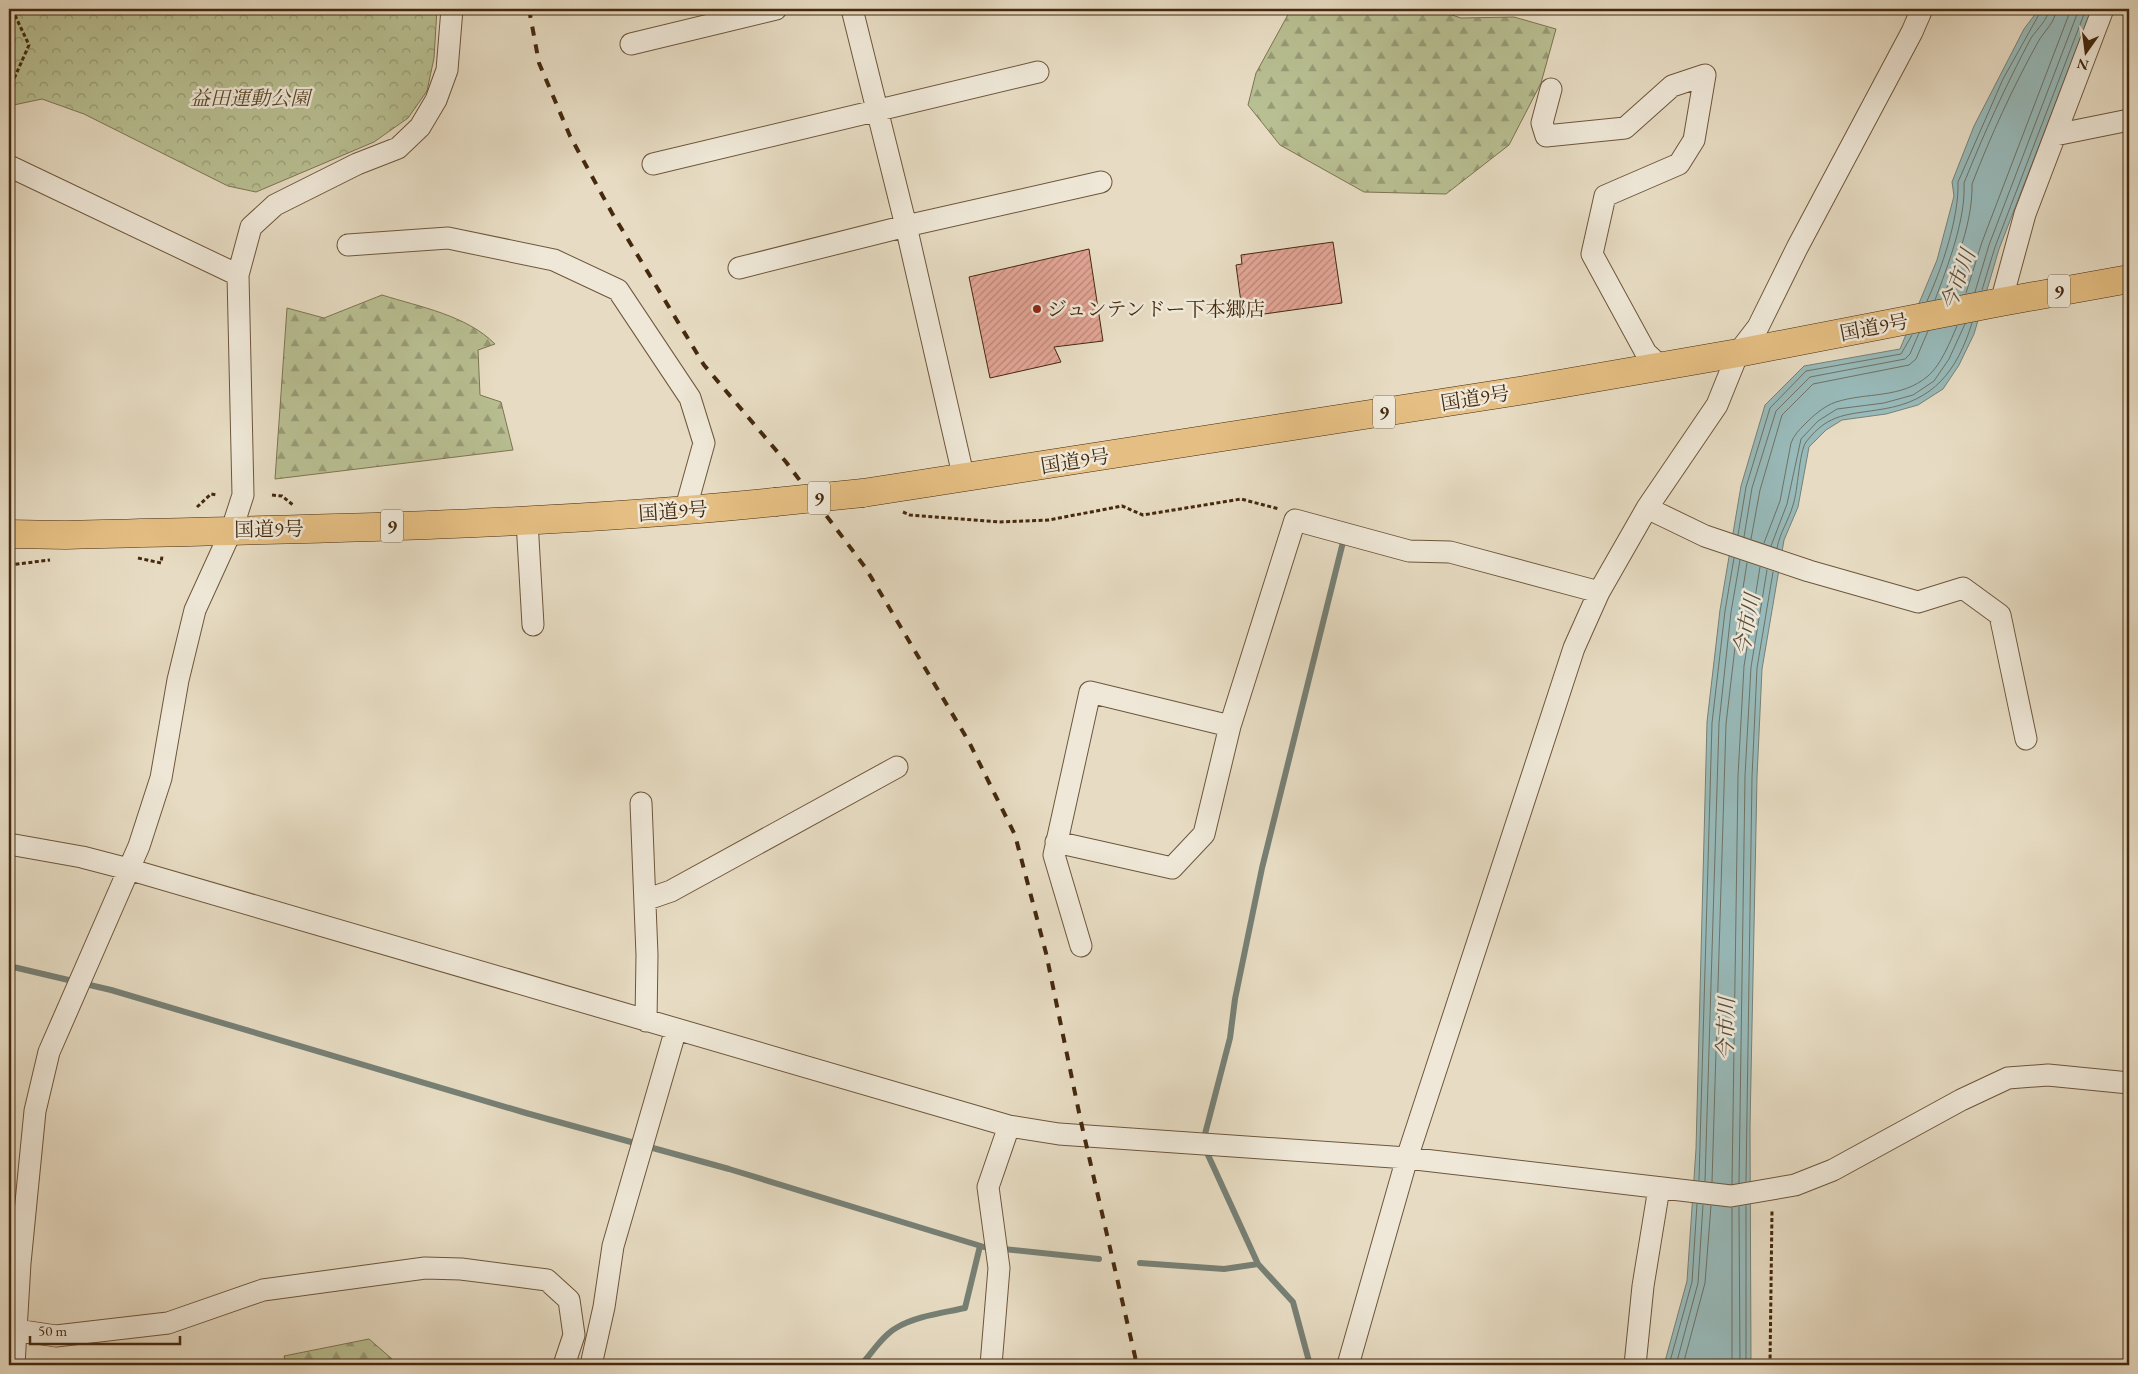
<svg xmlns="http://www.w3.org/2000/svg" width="2138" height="1374" font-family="'EB Garamond','Noto Serif JP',serif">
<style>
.forest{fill:url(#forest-firs);stroke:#7e7450}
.park{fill:url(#park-crowns);stroke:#7e7450}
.water{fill:#98baba;stroke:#778075}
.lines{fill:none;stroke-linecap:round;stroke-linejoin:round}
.shore{stroke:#6e7264;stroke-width:1}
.stream{stroke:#778075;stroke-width:6}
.building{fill:url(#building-hatch);stroke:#45290e}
.minor-casing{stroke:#6e563b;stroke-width:23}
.highway-casing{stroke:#45290e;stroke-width:29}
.path{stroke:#45290e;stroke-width:3;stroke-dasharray:4 2.5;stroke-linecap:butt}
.minor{stroke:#efe8d8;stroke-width:21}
.highway{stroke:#e4be82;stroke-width:28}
.rail{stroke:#45290e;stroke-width:4;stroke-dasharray:9 9;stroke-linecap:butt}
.highway-bridge-casing{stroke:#45290e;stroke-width:29;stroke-linecap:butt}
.highway-bridge{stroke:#e4be82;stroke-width:28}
.poi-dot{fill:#8f2418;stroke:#efe8d8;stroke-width:2}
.labels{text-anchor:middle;stroke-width:5;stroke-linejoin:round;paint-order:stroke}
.shield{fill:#efe8d8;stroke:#78624b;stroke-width:1}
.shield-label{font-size:19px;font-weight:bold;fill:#45290e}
.park-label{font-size:20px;font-style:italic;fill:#5c4728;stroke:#efe8d8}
.poi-label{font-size:20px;fill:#45290e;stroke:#efe8d8;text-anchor:start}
.street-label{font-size:20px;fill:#45290e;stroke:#efe8d8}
.water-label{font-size:21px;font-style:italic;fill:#5a4d39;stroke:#efe8d8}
</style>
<defs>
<pattern id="forest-firs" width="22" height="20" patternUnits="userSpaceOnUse" patternTransform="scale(1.25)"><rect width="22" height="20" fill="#b8bf92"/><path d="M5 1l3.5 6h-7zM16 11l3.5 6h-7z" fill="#979b76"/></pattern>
<pattern id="park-crowns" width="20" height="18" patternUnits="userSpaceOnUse" patternTransform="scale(1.25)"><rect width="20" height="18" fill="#b8bf92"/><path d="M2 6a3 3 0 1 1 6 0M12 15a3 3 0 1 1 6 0" fill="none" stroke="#979b76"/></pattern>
<pattern id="building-hatch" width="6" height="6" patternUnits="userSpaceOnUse" patternTransform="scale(1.25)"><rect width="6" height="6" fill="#e3a596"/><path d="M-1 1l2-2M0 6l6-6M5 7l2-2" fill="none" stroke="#ba8679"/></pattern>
</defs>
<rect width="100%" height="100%" fill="#e7dcc3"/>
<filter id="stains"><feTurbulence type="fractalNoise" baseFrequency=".004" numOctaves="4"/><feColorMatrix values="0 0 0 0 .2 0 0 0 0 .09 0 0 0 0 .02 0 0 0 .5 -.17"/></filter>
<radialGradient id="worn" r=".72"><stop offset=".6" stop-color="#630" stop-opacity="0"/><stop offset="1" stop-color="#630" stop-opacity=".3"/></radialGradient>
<!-- forest -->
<path class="forest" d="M1299,9H1434L1461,18L1514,17L1556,29L1541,83L1509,145L1446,194L1364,192L1280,145L1248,105L1256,73L1290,11Z
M382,295C420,307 466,315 495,344L478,350L480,395L501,402L513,450L275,479L287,308L324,318Z
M369,1339L399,1365H286L284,1356Z"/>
<!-- park -->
<path class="park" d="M9,9H437L434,58L427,91L408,118L374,142L256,192L228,186L84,114L42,99L9,106Z"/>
<!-- water -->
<path class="water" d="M2039,9H2092L1999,249L1974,334L1959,365L1943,389L1918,405L1886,414L1842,420L1826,430L1809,447L1798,507L1784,540L1762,669L1757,777L1750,1127L1751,1365H1664L1687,1281L1696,1149L1707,722L1720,610L1741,486L1765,405L1804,366L1900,349L1937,260L1954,196L1952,182L1974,126L2024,29Z"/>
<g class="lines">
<!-- shore -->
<path class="shore" d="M1982,290L1995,247L2086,9
M1975,292L1989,245L2079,9
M1966,293L1982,242L2071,9
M1943,298C1956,263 1973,221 1972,184C1991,135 2013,87 2038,42C2044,31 2056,22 2056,9
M1935,300C1948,265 1966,219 1964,183C1984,133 2006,85 2031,38C2037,29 2048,20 2049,9
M1927,301C1942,268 1959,218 1958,182L2003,79L2042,9
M1738,535L1746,487L1770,408L1806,371L1901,354L1912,335
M1744,537L1752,488L1776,411L1810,377L1905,359L1910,354L1919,333
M1751,539L1760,490L1782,415L1813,384L1909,365L1916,359L1928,331
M1764,543L1780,501L1791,443C1794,435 1799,430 1805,424C1813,416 1824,406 1836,402C1867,392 1901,399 1928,376C1941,365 1950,342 1957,326
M1771,546L1787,504L1801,439L1818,421L1837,409L1884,403L1913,395L1934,381L1949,359L1965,324
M1777,548C1780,532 1789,520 1793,505C1798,491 1799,452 1806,442C1829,412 1849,415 1883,409C1934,401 1957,371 1972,323
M1699,1180L1712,723L1725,611L1734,558
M1705,1181L1719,723L1731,612L1740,560
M1746,1181L1752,777L1757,668L1773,572
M1712,1182L1726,724L1739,613L1747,563
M1739,1183L1745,776L1751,667L1767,570
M1732,1184L1738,776L1744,666L1760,567
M1746,1206V1365
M1739,1207L1740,1365
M1732,1208V1365
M1669,1365L1692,1282L1697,1204
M1676,1365L1698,1283L1703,1205
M1683,1365L1705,1283L1711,1206"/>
<!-- stream -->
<path class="stream" d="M9,966L111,990L526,1113L729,1169L984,1247L1099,1259
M1140,1263L1224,1269L1258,1264
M861,1365C872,1353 882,1336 896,1328C916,1316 943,1313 965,1308L980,1246
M1310,1365L1293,1302L1258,1264L1208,1155L1205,1134L1230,1038L1235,999L1262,868L1343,542"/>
</g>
<!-- building -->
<path class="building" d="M1333,242L1342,303L1243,317L1236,265L1242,264L1241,255Z
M1089,249L1103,341L1054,347L1061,362L990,378L969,277Z"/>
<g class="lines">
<!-- minor casing -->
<g class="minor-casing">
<path id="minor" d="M852,9L906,226L964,479
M631,44L776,9
M1551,89L1542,123L1546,136L1625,128L1672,86L1705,75L1694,140L1679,164L1605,196L1592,254L1646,353L1661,367
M2055,135L2129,120
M653,164L1038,72
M9,166L238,275
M348,245L448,238L554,260L618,290L690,398L704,443L685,511
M739,268L906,226L1101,182
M2001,302L2025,214L2103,9
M1647,508L1705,536L1809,571L1918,602L1963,588L2000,615L2026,739
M527,521L533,625
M641,803L647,955L646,1021
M1056,842L1172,868L1204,834L1230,726L1295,520L1409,551L1450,552L1599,592
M9,844L82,857L128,869L1009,1126L1059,1134L1407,1158L1731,1196L1795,1185L1833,1170L1961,1100L2008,1078L2048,1075L2129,1083
M645,900L671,891L897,767
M1081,946L1054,855L1090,692L1230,726
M16,1330L56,1336L168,1323L263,1290L425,1268L461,1269L547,1280L569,1300L574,1335L564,1365
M14,1365L20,1263L35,1111L49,1052L139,846L161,778L178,680L195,610L232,529L243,495L238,275L251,227L275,205L357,164L398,148L420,127L436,100L447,70L452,9
M591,1365L604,1307L613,1246L676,1029
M991,1365L999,1268L988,1187L1009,1126
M1348,1365L1407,1158L1574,648L1599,592L1647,508L1717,405L1738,353L1758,327L1797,248L1912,32L1922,9
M1635,1365L1643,1286L1659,1188"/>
</g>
<!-- highway casing -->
<g class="highway-casing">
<path id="highway" d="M863,493L1525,390L1738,353L2001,302L2129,279
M9,534L66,535C302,529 539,526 775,502"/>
</g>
<!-- path -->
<path class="path" d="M9,90L29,45L12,9
M272,495L282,496L293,505
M197,507L211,494L217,495
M903,512L910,515L999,522L1049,520L1122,506L1143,515L1241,499L1279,509
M138,558L161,563L162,556
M9,565L50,560
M1770,1365L1772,1210"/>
<!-- minor -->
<use href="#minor" class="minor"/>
<!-- highway -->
<use href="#highway" class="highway"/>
<!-- rail -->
<path class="rail" d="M529,9L539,63L570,136L612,213L704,365L786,462L865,567L969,742L1015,835L1046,953L1081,1122L1137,1365"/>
<!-- highway-bridge casing -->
<g class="highway-bridge-casing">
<path id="highway-bridge" d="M775,502L863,493"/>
</g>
<!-- highway-bridge -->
<use href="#highway-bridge" class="highway-bridge"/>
</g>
<!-- markers -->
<circle class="poi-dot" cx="1037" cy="309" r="5"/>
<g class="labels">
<!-- shield labels -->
<g class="shield">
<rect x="2048" y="274.5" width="22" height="33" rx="4"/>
<rect x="1373" y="395.5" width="22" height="33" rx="4"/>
<rect x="808" y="481.5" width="22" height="33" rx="4"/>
<rect x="381" y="509.5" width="22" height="33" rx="4"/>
</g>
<g class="shield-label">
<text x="2059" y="298">9</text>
<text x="1384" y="419">9</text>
<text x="819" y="505">9</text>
<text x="392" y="533">9</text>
</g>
<!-- park labels -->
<g class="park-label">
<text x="250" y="105">益田運動公園</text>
</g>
<!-- poi labels -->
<g class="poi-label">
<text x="1047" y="316">ジュンテンドー下本郷店</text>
</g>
<!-- street labels -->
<g class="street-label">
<text transform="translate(1874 327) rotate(-11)" y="7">国道9号</text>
<text transform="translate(1475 398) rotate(-9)" y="7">国道9号</text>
<text transform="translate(1075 461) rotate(-9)" y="7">国道9号</text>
<text transform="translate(673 511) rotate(-4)" y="7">国道9号</text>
<text transform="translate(269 529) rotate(-1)" y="7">国道9号</text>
</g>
<!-- water labels -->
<g class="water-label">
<text transform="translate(1958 280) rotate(-70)" y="7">今市川</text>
<text transform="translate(1747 625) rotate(-79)" y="7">今市川</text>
<text transform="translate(1726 1029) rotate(-88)" y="7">今市川</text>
</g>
</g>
<!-- margin -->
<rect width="2138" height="1374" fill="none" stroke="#e7dcc3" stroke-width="30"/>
<rect x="10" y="10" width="2118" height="1354" fill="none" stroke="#45290e" stroke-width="2.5"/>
<rect x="15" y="15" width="2108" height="1344" fill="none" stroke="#45290e"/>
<!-- north arrow -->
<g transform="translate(2086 52) rotate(194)" stroke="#efe8d8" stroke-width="4" paint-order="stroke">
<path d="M0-4L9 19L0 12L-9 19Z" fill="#45290e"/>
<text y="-8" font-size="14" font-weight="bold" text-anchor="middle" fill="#45290e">N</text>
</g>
<!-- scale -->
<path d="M30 1336v8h150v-8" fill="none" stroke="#45290e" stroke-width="2.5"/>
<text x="38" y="1336" font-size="15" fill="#45290e" stroke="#efe8d8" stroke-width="4" paint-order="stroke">50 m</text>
<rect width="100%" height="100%" filter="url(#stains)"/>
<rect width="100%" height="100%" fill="url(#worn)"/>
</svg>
